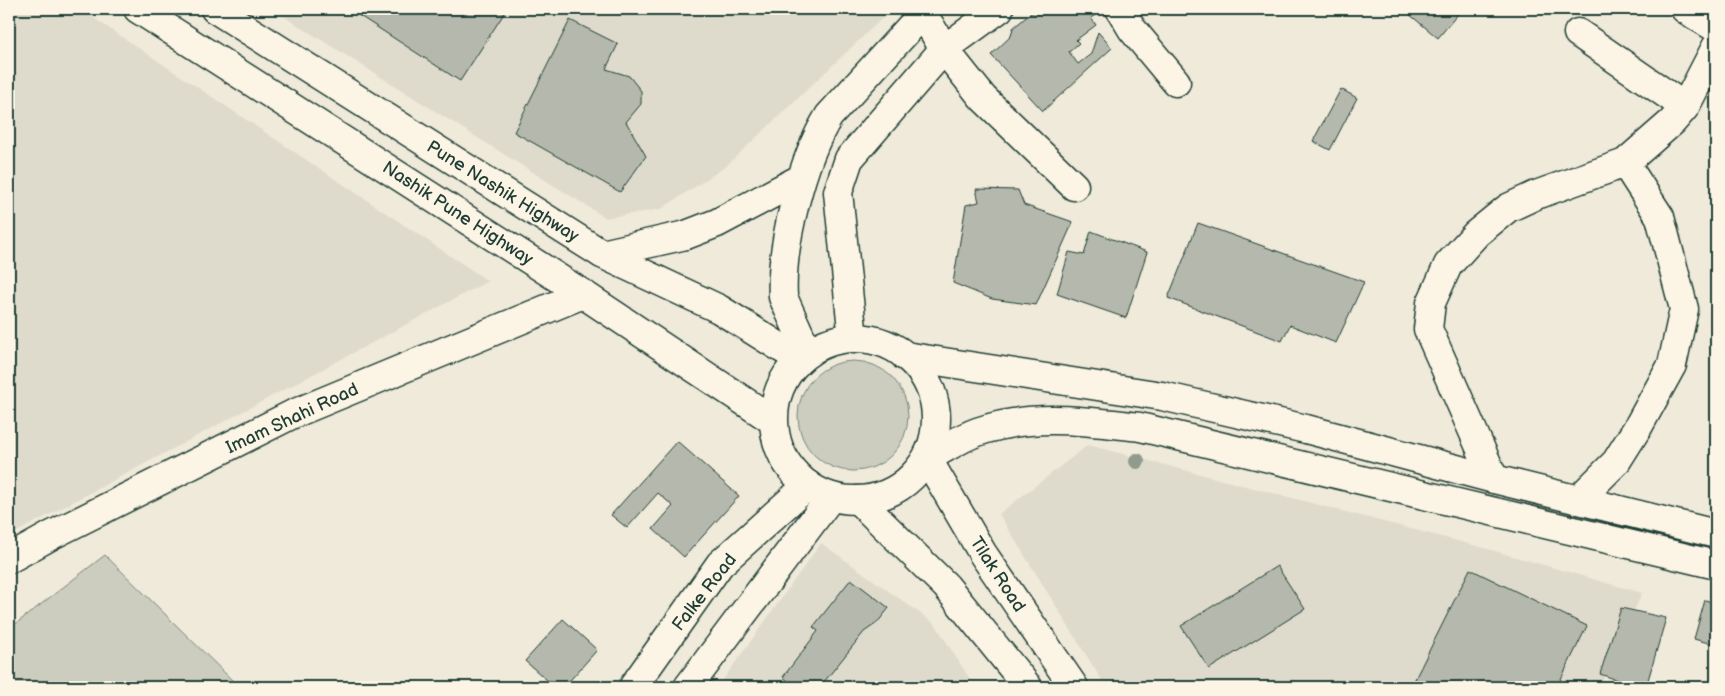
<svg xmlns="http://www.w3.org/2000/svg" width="1725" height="696" font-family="'Balsamiq Sans',sans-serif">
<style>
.built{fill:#dedbcc}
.green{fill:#cccdbf;stroke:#76857a}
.building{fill:#b5b9ad;stroke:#1f3d34}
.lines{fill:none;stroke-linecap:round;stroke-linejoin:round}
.minor-casing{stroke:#1f3d34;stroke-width:31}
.tertiary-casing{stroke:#1f3d34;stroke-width:31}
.secondary-casing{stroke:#1f3d34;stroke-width:31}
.trunk-casing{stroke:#1f3d34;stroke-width:31}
.minor{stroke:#fcf5e5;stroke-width:28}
.tertiary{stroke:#fcf5e5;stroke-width:28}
.secondary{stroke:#fcf5e5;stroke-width:28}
.trunk{stroke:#fcf5e5;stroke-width:28}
.tree{fill:#909b8e}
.labels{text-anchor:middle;stroke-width:4.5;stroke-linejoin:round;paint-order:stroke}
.street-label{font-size:18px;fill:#1f3d34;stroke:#fcf5e5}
</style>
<rect width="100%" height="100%" fill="#efeada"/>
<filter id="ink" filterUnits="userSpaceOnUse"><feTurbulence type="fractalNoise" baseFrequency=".02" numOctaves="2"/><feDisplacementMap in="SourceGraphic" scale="10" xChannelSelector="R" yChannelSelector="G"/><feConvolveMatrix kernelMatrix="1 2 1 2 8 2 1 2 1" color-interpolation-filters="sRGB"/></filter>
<g filter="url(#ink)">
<!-- built -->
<path class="built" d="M9,9H80L488,281L9,536Z
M272,9H892L725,167L661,209L606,218Z
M1088,445L1484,548L1642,593L1600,687H1106L999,514Z
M821,543L935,624L975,687H718Z"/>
<!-- green -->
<path class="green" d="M798 416a55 55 0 1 1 110 0a55 55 0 1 1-110 0Z
M105,555L239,687H9V629Z"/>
<!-- building -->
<path class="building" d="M349,9H507L460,81Z
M1036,9H1103L1091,18L1096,25L1076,40L1079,43L1069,52L1078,64L1091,54L1098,32L1112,48L1043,111L991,55L1011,36L1013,28Z
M1403,9H1462L1438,38Z
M570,20L618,44L606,69L629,76L641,91V104L626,122L646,156L620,192L514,132Z
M1341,89L1357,98L1330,150L1313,141Z
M976,189L1018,190L1024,205L1073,222L1036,305L992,299L953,283L966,205L979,202Z
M1198,223L1364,282L1336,343L1290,325L1282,341L1168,298Z
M1091,231L1147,252L1126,318L1057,294L1069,252L1084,255Z
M677,441L739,496L684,557L653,529L673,506L658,493L627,528L611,515Z
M1277,566L1305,609L1209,669L1181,626Z
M1470,569L1587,626L1557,687H1411Z
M851,579L889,608L877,623L864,632L820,687H796L783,677L818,631L813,627Z
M1705,600L1716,603V645L1694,639Z
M1621,608L1666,618L1646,687H1638L1600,674Z
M563,619L597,650L564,687H555L525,661Z"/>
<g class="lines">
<!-- minor casing -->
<g class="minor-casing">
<path id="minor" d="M1120,9L1132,29L1176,82
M1685,9L1716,28
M922,12L944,49L983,98L1074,186
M1578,33L1685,107
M1494,479L1428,329L1431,303L1448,265L1476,234L1508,208L1536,195L1625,163L1672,122L1685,107L1716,47
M1578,500L1616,462L1638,427L1672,365L1684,309L1660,217L1625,163
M9,559L52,535L293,414L583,294"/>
</g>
<!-- tertiary casing -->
<g class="tertiary-casing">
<path id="tertiary" d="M602,254L686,235L717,223L802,178
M853,339L838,192L849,159L944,49L999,9
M808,353L783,297C780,246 802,159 829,116L927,9
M633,687L720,564L808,485
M688,687L831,497"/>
</g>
<!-- secondary casing -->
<g class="secondary-casing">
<path id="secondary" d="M927,458L983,554L1074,687
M858,500L946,586L1028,687"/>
</g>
<!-- trunk casing -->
<g class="trunk-casing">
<path id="trunk" d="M138,9L583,294L774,421
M215,9L602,254L719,309L799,359
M774 419a81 81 0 1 1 162 0a81 81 0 1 1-162 0Z
M905,356L1162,396L1306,429L1494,479L1716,534
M927,458C943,450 960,438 977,432C1031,413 1085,421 1140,427L1716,565"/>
</g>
<!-- minor -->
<use href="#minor" class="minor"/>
<!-- tertiary -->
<use href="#tertiary" class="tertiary"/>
<!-- secondary -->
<use href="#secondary" class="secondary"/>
<!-- trunk -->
<use href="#trunk" class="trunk"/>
</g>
<!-- trees -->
<circle class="tree" cx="1137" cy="461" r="8"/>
</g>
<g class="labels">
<!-- street labels -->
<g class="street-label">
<text transform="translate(503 191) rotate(32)" y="6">Pune Nashik Highway</text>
<text transform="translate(458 213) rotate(33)" y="6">Nashik Pune Highway</text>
<text transform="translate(292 418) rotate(-25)" y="6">Imam Shahi Road</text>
<text transform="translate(998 574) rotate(57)" y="6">Tilak Road</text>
<text transform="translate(704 592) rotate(-52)" y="6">Falke Road</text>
</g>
</g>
<!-- margin -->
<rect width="1725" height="696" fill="none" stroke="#fcf5e5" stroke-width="30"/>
<rect x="15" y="15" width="1695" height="666" fill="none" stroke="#1f3d34" stroke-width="2" filter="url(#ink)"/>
</svg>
